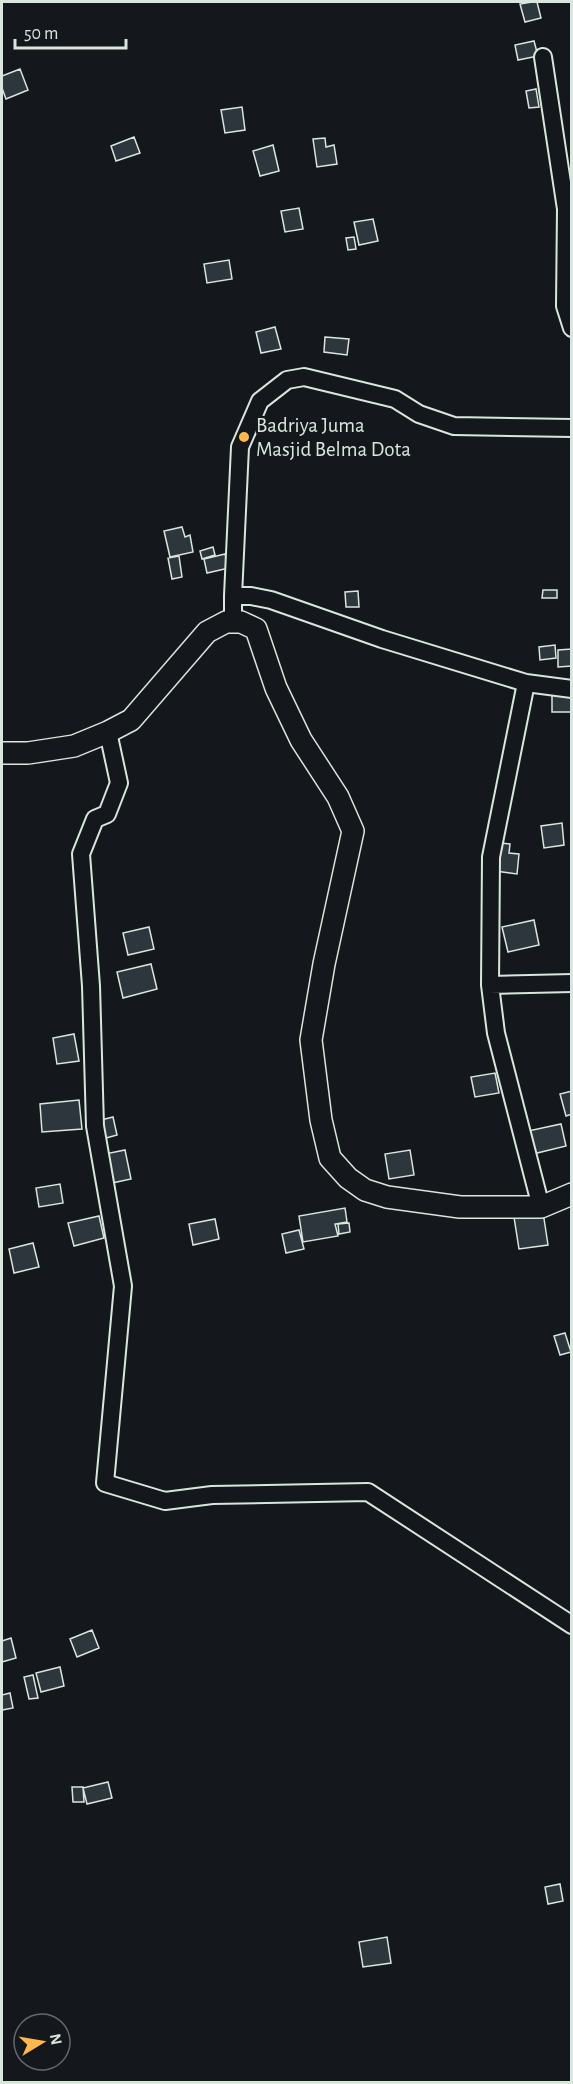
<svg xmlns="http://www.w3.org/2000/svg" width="573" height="2084" font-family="'Alegreya Sans',sans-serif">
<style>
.building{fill:#2c363c;stroke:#d8e6dc;stroke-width:1.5}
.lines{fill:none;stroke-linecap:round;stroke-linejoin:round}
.minor-casing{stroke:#d8e6dc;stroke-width:20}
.major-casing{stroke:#d8e6dc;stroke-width:24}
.minor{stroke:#14181c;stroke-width:16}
.major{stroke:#14181c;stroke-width:21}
.poi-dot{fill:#ffb74d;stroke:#14181c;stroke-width:2}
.labels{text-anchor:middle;stroke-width:4.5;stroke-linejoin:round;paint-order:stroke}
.poi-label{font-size:21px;fill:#d8e6dc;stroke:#14181c;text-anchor:start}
</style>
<rect width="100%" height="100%" fill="#14181c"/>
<!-- building -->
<path class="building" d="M532,2H537L541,18L525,22L520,4Z
M534,41L538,56L518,60L515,45Z
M20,69L28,90L6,99L2,88V76Z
M536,89L539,107L529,108L526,91Z
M242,107L245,130L225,133L221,110Z
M134,137L140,153L116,161L111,146Z
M325,138L326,147L334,145L337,164L317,167L313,139Z
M273,145L279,171L260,176L253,151Z
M299,208L303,229L285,232L281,211Z
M373,219L378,241L359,245L354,222Z
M354,237L356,249L348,250L346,238Z
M229,260L232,279L207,283L204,264Z
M275,327L281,349L261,353L256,332Z
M325,337L349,339L347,355L324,352Z
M182,527L185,537L190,535L193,552L170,557L164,531Z
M213,547L215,555L202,559L200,551Z
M225,554L229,568L207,573L204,559Z
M179,556L182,577L172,579L168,558Z
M543,590H557V598H542Z
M358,591L359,607H346L345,592Z
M555,645L556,658L540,660L539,647Z
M572,649V666L558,667V650Z
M552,694H572V712H552Z
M562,823L564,845L544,848L541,826Z
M492,842L510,844L509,853L519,854L517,874L488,870Z
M534,920L539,945L508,952L502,927Z
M149,927L154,949L128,955L123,933Z
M151,964L157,989L123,998L117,972Z
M74,1034L79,1061L57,1064L53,1038Z
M495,1073L499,1093L475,1097L471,1077Z
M572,1091V1114L566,1116L560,1094Z
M79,1100L82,1129L42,1132L40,1104Z
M113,1117L117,1135L106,1138L101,1120Z
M561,1124L566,1146L533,1154L528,1131Z
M125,1150L131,1179L112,1183L105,1154Z
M410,1150L414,1175L389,1179L385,1154Z
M60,1184L63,1203L39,1207L36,1188Z
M345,1208L347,1222L335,1224L338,1236L303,1242L299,1216Z
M543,1212L548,1245L519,1249L514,1217Z
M99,1216L104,1238L74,1246L68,1223Z
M215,1219L219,1239L193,1245L189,1224Z
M349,1223L350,1232L339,1234L338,1224Z
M299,1230L304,1249L286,1253L282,1234Z
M33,1243L39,1267L14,1273L9,1249Z
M565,1333L571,1352L560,1355L554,1336Z
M92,1630L99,1648L77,1657L70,1639Z
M11,1638L16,1658L2,1662V1641Z
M60,1667L64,1686L41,1692L36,1673Z
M33,1675L38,1698L29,1699L24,1677Z
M10,1693L13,1708L2,1710V1695Z
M108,1782L112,1798L87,1804L83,1788Z
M72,1787H83L84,1802H73Z
M560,1884L563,1901L548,1904L545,1887Z
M387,1937L391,1963L363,1967L359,1942Z"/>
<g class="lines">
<!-- minor casing -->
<g class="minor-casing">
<path id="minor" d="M543,57L566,209L565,306L572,328
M233,596H251L271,600L382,639L526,683L572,689
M233,622V596L240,447L260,401L287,380L304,377L395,399L419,414L454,426L572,428
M526,683L491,857L490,985L496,1033L541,1207
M108,732L119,783L107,814L95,819L81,854L91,986L95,1126L123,1286L105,1483L165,1501L212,1495L368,1492L572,1625
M490,985L572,983"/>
</g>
<!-- major casing -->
<g class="major-casing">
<path id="major" d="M2,753H28L74,746L108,732L131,720L207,632L226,622H241L256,629L276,688L301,740L338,797L353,831L324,964L311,1040L321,1120L330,1158L348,1178L365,1190L387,1197L460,1207H541L572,1194"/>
</g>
<!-- minor -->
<use href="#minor" class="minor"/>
<!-- major -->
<use href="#major" class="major"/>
</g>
<!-- markers -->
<circle class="poi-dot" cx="244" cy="437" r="6"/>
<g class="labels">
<!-- poi labels -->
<g class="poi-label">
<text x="256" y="432">Badriya Juma<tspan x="256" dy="24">Masjid Belma Dota</tspan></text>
</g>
</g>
<!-- border -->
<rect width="573" height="2084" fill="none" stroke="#d8e6dc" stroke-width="6"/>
<!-- north arrow -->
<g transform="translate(42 2042) rotate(79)"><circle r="28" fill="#14181c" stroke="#626a69" stroke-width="1.5"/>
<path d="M0-4.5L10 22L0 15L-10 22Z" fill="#ffb74d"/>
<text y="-9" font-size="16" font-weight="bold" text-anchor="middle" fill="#d8e6dc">N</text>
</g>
<!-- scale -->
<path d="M15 39v9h111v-9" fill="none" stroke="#d8e6dc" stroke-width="3"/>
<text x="24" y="39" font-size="18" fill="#d8e6dc" stroke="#14181c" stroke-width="4.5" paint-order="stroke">50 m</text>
</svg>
